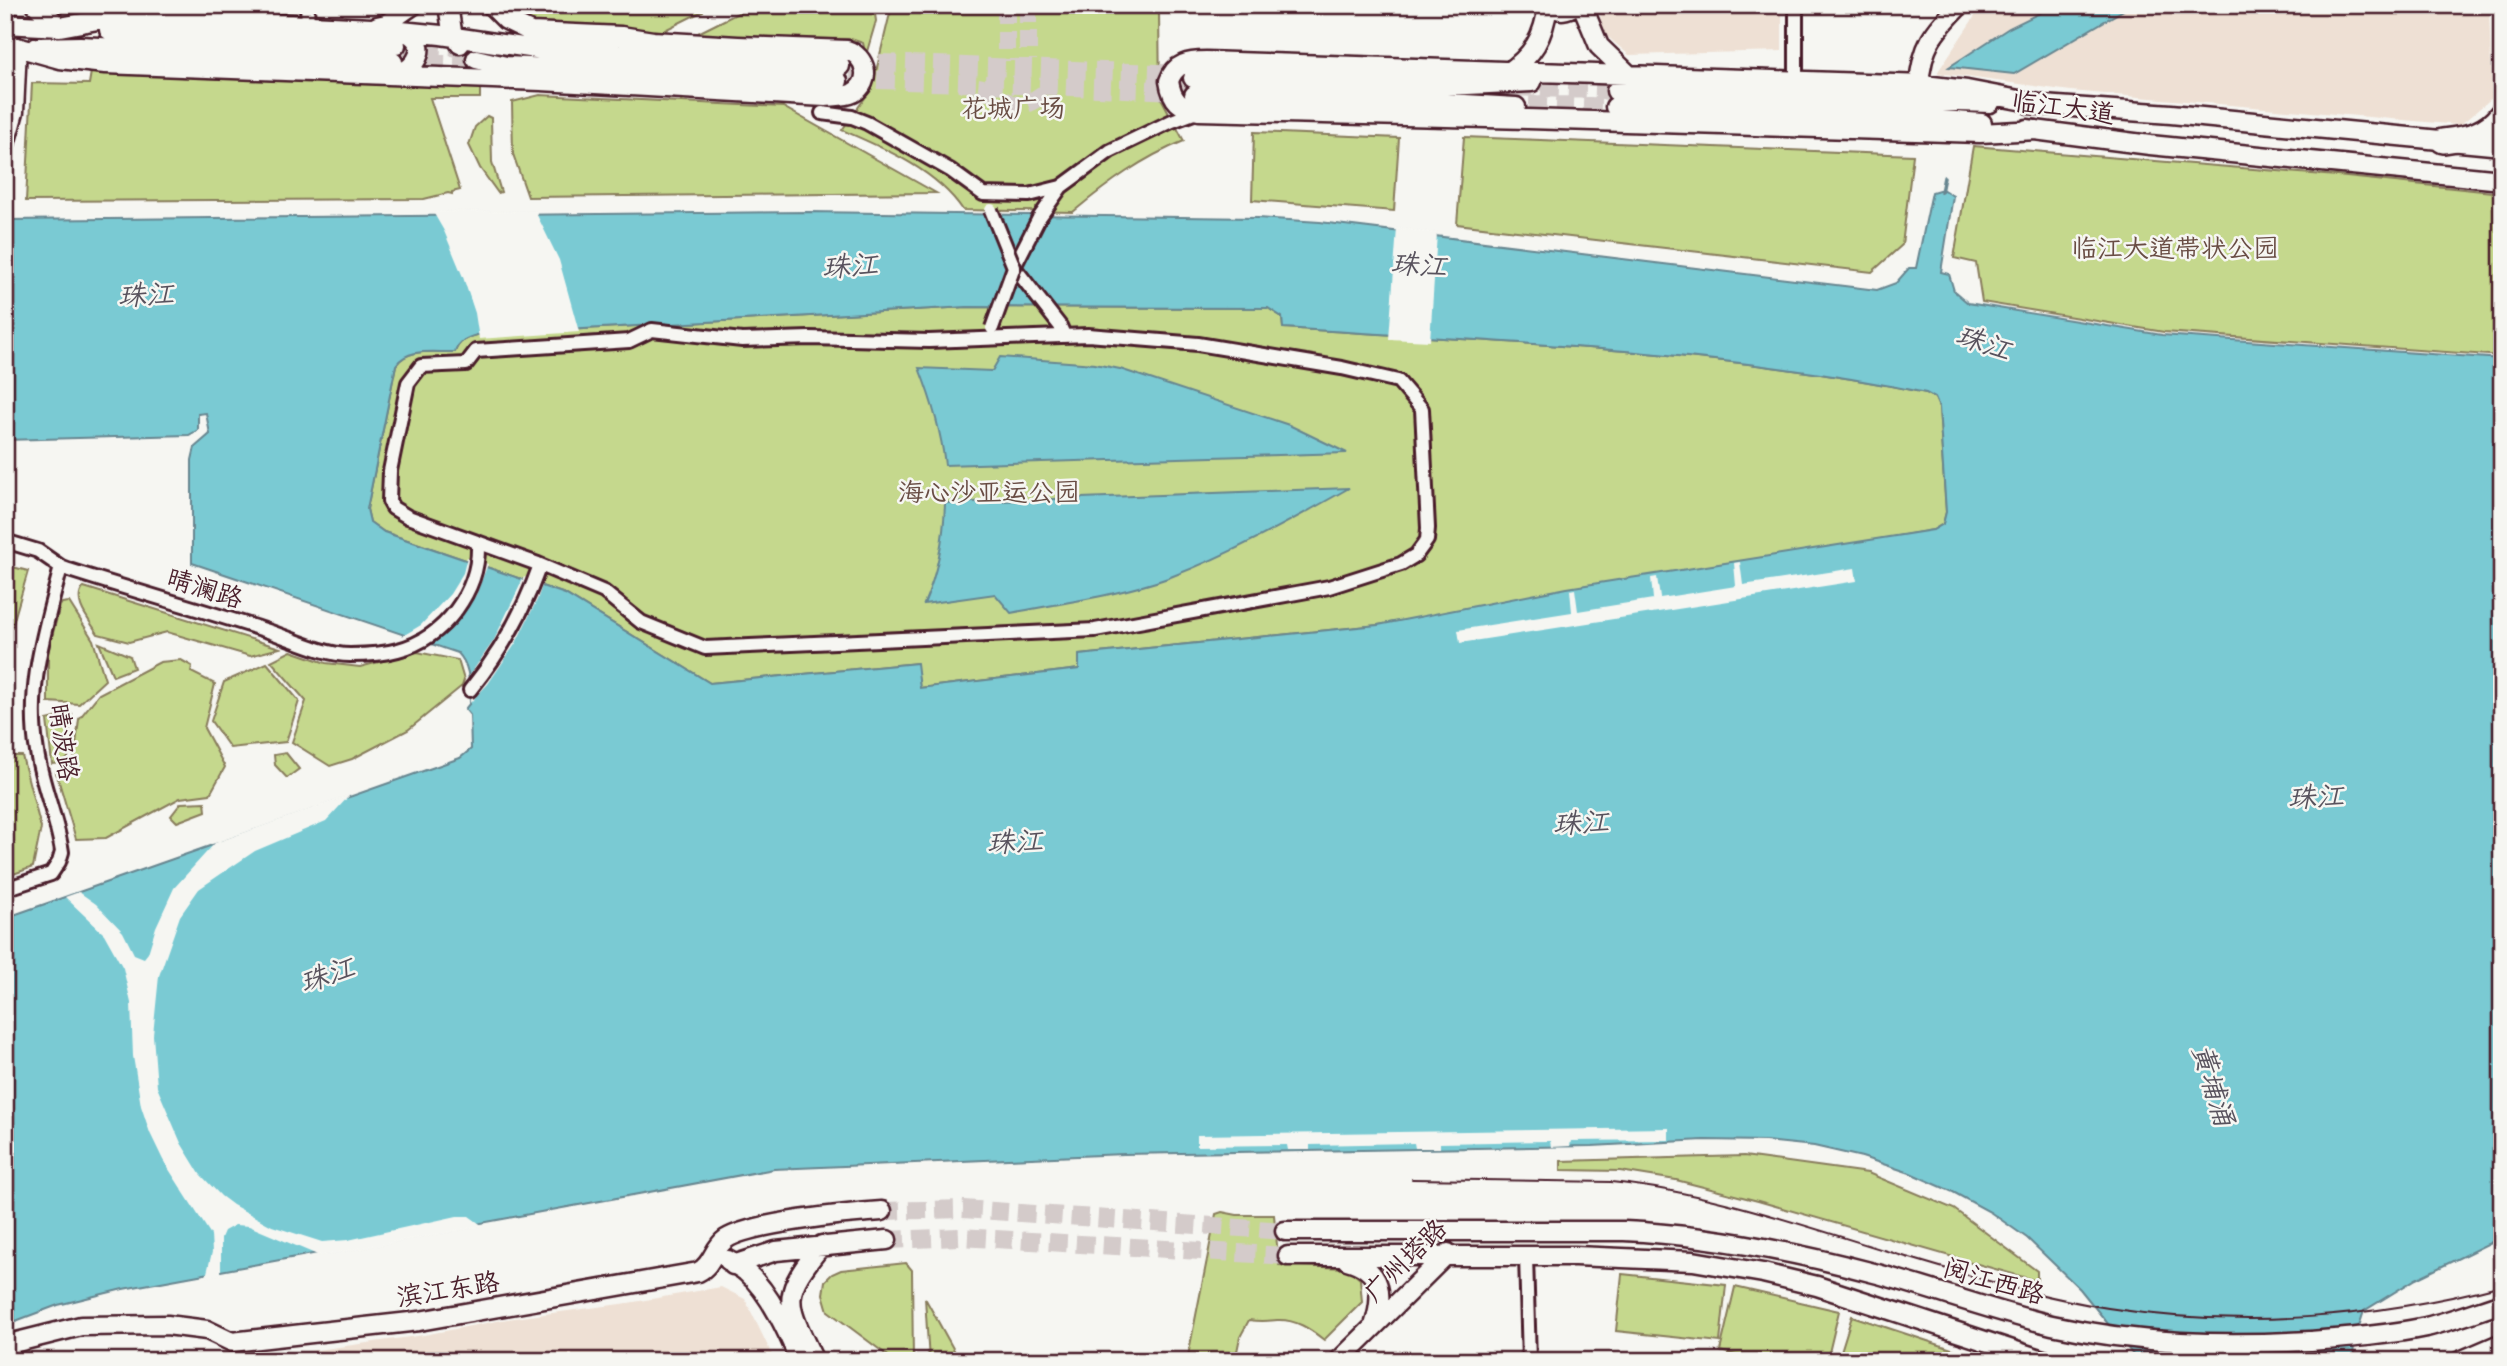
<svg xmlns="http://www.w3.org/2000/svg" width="2507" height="1366" font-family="Itim,'LXGW WenKai TC',sans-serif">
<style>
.built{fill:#eee0d4}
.green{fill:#c5d88d;stroke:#887c5c;stroke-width:2}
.water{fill:#7acad3;stroke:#678690;stroke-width:2;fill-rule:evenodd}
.pier{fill:#f6f6f2}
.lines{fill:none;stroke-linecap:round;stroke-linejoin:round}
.stream{stroke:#678690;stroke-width:3.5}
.secondary-tunnel{stroke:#d4cbca;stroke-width:18;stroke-dasharray:18 9;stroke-linecap:butt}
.street-casing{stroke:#4a1f2b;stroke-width:18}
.secondary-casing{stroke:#4a1f2b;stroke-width:23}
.highway-casing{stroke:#4a1f2b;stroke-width:28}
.street{stroke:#f6f6f2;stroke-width:12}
.secondary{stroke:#f6f6f2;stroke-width:18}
.highway{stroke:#f6f6f2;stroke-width:23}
.tram{stroke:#4a1f2b;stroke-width:2}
.street-bridge-casing{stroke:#4a1f2b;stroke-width:18;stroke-linecap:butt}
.street-bridge{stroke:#f6f6f2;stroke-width:12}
.labels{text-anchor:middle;stroke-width:5;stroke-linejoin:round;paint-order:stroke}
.street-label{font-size:26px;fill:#4a1f2b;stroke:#f6f6f2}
.park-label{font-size:26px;fill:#694d44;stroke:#f6f6f2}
.water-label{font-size:28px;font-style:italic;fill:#58525d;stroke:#f6f6f2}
</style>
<rect width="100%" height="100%" fill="#f6f6f2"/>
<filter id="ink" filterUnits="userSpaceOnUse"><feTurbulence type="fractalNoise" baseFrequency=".0143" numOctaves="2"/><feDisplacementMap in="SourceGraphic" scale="14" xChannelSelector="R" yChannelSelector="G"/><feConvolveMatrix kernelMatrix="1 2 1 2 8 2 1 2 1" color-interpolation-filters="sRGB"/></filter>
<g filter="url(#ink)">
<!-- built -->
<path class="built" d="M1600,5H1782V51L1629,55L1601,31Z
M1987,5H2489L2492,98L2460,125L2071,91L1937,73L1979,10Z
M721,1287L745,1299L775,1361H239L424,1335L507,1319L628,1303Z"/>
<!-- green -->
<path class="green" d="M500,5H704L703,11L661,32H651L529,24L514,17Z
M892,5L1132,7V5H1267L1159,11L1160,96L1184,141C1142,158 1108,183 1073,212L963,210C936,170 886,149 842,130L872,88Z
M748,8L865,9L875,14L876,21L866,55L863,43L851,39L690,37Z
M91,72L480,88V98H430L460,190L452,192V194L448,193L424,199L26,201L32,83L89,84Z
M540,95L783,107L936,193L528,197L513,154L512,102Z
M487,116L491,118L492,162L501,192L498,193L480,168L469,145L475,127Z
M1254,132L1399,138L1394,211L1252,200Z
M1464,137L1913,155L1902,245L1872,272L1457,224Z
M1973,146L2337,176L2502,193V356L2164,332L1982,302L1976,263L1954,258Z
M967,307L1268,308L1282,317L1283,328C1497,342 1715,349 1926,393L1935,398L1939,407L1946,512L1943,524L1933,530L1378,625L1080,655V669L919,688L916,663L710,683L565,594L384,532L370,522L367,509L396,365C408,347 435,353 455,352C459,341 466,338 477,335Z
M5,565L28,571L12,627L5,626Z
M84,587L280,648L250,656L167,632L129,642L98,634C90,621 71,601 84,587Z
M69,602L93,640L105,680L79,704L48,702V652L60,606L62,603Z
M99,643L130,656L134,668L113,676Z
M291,651L326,663L360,667L417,652L458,660L464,680L462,686L408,730L352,759L330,766L292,742L306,701L271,661Z
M181,660L192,666L191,672L215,684L204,728L225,767L210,794L180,798L106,838L76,839L56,772L74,761L79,719L99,694L160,662Z
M267,663L299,701L286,742L230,748L211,721L224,682Z
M72,714L69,733L68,758L63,763L52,764L47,720Z
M286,753L299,769L287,778L275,765L274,755Z
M5,754L10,756H22L41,828L33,867L5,877Z
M205,802L206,811L177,822L171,816L181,803Z
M1744,1156L1868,1173L1954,1209L2037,1271V1281L1758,1201L1676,1180L1620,1171L1561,1170V1161Z
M1222,1212L1237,1215H1274L1279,1265L1347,1268L1360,1279L1362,1302L1324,1340C1310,1329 1296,1319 1277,1320C1267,1321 1260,1322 1249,1320L1240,1337L1235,1361H1187L1216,1214Z
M906,1263L912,1270L913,1361H895L828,1311L823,1294L825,1281L832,1274L841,1270Z
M1622,1274L1726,1285L1720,1342L1616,1331Z
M1735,1287L1839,1311L1827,1361H1760L1720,1351Z
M925,1298L960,1361H929Z
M1852,1316L1988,1361H1838Z"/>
<!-- water -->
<path class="water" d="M2056,5H2132L2014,74L1949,67L2009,28Z
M1942,189L1953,196L1941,272L1949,274L1954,291L1968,303L2162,335L2502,359V1237L2416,1279L2364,1311L2354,1342L2353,1361H2138L2080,1289L2027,1238L1990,1212L1953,1192L1910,1173L1862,1157L1814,1146L1765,1141L1704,1140L1592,1146L1124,1154L774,1169L123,1289L58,1305L5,1325V918L460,758L471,749L470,715L465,709L470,703C469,684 471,667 458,653L192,563V460L195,447L210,434L206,413L198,414V430L189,435L5,440V220L809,212L1258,218L1320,222L1877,290L1896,283L1909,268H1916L1932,192ZM967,307L1268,308L1282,317L1283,328C1497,342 1715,349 1926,393L1935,398L1939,407L1946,512L1943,524L1933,530L1567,588L1378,625L1079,655V669L920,688L917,663L710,683L565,594L384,532L370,522L367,509L396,365C408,347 435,353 455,352C459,341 466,338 477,335Z
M1000,357L1095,364L1120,369L1289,425L1347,453L945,465C941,430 932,401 919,368L992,371Z
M1349,488C1291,521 1231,554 1168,578C1120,595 1061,603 1011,613L995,594L924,604C938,571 944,539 945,503Z"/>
<!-- pier -->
<path class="pier" d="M535,211L559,260L579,332L479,339L475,313L463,277L444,231L433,212Z
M1397,228L1437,233L1430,341L1389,339Z
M467,557L488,564L476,595L461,617L443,635L426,645L401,637L421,625L450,594L463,573Z
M1740,562L1743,585L1855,568L1857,581L1460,643L1458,630L1572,612L1570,590L1575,589L1578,611L1653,599L1651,578L1657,577L1660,598L1736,586L1734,563Z
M524,577L543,583L537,600L516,643L488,684L470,703L469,676L494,640Z
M350,795L326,821L255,851L218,876L199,889L180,916L159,976L153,1035L157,1087L181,1143L200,1174L221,1196L233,1205L272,1226L322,1242L348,1240L457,1216H469L483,1226L320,1256L249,1226L235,1225L224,1231L221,1238V1274L206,1277L212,1252L211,1235L163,1160L150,1133L141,1106L133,1056L131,1003L123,968L104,934L65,897L79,892L96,904L123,932L134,954L144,958L148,953L156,927L174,888L215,843Z
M1669,1128V1140L1571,1141L1570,1146L1551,1147L1550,1141L1440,1143V1148H1415L1414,1143L1310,1145V1150H1288L1287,1145L1197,1146V1135Z"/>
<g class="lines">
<!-- stream -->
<path class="stream" d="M1941,192L1944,177"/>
<!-- secondary-tunnel -->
<path class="secondary-tunnel" d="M1006,5V61
M1028,5V60
M396,45L493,49
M825,61L1186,74
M400,62L491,65
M823,78L1208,92
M978,87C994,89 1004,106 1020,105C1034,105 1042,90 1056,90
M1514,87L1616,91
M1502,103L1615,107
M882,1211L963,1209L1285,1231
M887,1240L961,1237L1288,1256"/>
<!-- street casing -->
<g class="street-casing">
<path id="street" d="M307,5L308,25
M1796,5V80
M822,113L852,117L867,123L950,170L983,194L1029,195L1061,187L1110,151L1172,121L1199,111
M1061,187L1039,218L1014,267L1060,326L1064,335
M652,330L742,340L810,338L929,341L1088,335L1198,344L1342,368L1398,381L1422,409L1428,528L1427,540L1416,555L1401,564L1329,587L1095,630L705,648L641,622L604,592L538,564L408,517L393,508L389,501L390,471L408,383L421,366L466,364L476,351L629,341Z
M5,541L38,551L61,567L69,570C135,591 202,610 268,631C292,639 325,655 350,655C365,655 384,654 398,650C445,638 480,590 478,543
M470,690C501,652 524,611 540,565
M5,889L51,874L59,862L62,852C57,818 42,786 37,752C26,687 45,630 61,567
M1526,1256L1529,1361"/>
</g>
<!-- secondary casing -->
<g class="secondary-casing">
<path id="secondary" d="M36,5L60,27
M448,5L452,31L460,44
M1552,5C1559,13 1568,10 1575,5
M1582,5L1599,46L1628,74
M5,24L60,27L103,19L172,18L371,28L441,35L543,50L840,66
M377,26L386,24L413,5
M109,30L396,45
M17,47L60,59L105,64L541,81L825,97C834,96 845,97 853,93C873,82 866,56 847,50L738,46L653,41L621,36L531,32L506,20L491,5
M37,47L80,46L393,62
M476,59L506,66L838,81
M1506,74C1533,56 1544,37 1548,5
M394,75C419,69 432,41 402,31
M1193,78L1446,86L1532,82
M1919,85C1922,45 1933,33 1960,5
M1616,91L1990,103
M1194,95L1448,103L1516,107
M2029,104L2171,114L2502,146
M1615,107L1875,115L1982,123
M2027,129L2150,145L2502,180
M2037,130L1980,133L1528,119L1199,111C1180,108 1172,101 1169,81C1175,63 1189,61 1206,61L1924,85L1967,90L2040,104
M5,144L14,112L17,47
M1285,1231H1624C1710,1235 1791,1251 1874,1273C1934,1289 1992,1311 2052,1325C2138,1344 2223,1346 2310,1341C2348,1338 2388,1335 2426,1327C2451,1321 2477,1311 2502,1303
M1288,1256H1575L1693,1261L1763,1273L1817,1286L2046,1361
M728,1260C734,1265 741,1267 746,1272C770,1292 788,1333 800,1361
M1347,1260C1383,1270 1384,1295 1374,1326
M733,1265L776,1251L887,1240
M5,1345L81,1326L167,1325L207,1330L232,1342L419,1321L698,1272C713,1265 713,1248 726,1239C750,1223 850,1213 882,1211
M814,1361C787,1303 778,1298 822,1245
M1339,1361L1448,1253
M2460,1361L2502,1343"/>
</g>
<!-- highway casing -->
<g class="highway-casing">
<path id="highway" d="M2443,141C2467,138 2487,135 2502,114"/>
</g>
<!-- street -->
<use href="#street" class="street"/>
<!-- secondary -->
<use href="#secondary" class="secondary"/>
<!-- highway -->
<use href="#highway" class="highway"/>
<!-- tram -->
<path class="tram" d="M1412,1179L1611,1182C1711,1192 1807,1227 1903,1256C1970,1276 2039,1297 2108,1308C2239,1329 2374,1319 2502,1285"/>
<!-- street-bridge casing -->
<g class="street-bridge-casing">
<path id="street-bridge" d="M991,210L1014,267L992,328"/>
</g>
<!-- street-bridge -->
<use href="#street-bridge" class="street-bridge"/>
</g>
</g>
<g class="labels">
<!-- street labels -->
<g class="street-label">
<text transform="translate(2063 107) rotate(8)" y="9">临江大道</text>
<text transform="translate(205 588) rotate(17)" y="9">晴澜路</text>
<text transform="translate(64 742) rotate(82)" y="9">晴波路</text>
<text transform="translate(1405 1260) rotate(-45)" y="9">广州塔路</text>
<text transform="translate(1994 1281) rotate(16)" y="9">阅江西路</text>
<text transform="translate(448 1289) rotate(-9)" y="9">滨江东路</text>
</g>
<!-- park labels -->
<g class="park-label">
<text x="1013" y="117">花城广场</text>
<text x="2175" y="257">临江大道带状公园</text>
<text x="989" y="501">海心沙亚运公园</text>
</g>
<!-- water labels -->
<g class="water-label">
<text transform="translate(1419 264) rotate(4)" y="10">珠江</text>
<text transform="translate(850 265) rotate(-3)" y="10">珠江</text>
<text transform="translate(146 294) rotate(-2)" y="10">珠江</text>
<text transform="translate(1984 342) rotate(19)" y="10">珠江</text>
<text transform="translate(2316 796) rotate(-2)" y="10">珠江</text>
<text transform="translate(1581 822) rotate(-2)" y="10">珠江</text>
<text transform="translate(1015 841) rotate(-2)" y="10">珠江</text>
<text transform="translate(327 974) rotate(-18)" y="10">珠江</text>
<text transform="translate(2214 1085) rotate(73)" y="10">黄埔涌</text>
</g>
</g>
<!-- margin -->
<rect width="2507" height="1366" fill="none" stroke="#f6f6f2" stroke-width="28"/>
<rect x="14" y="14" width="2479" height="1338" fill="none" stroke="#4a1f2b" stroke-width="2.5" filter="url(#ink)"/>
</svg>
